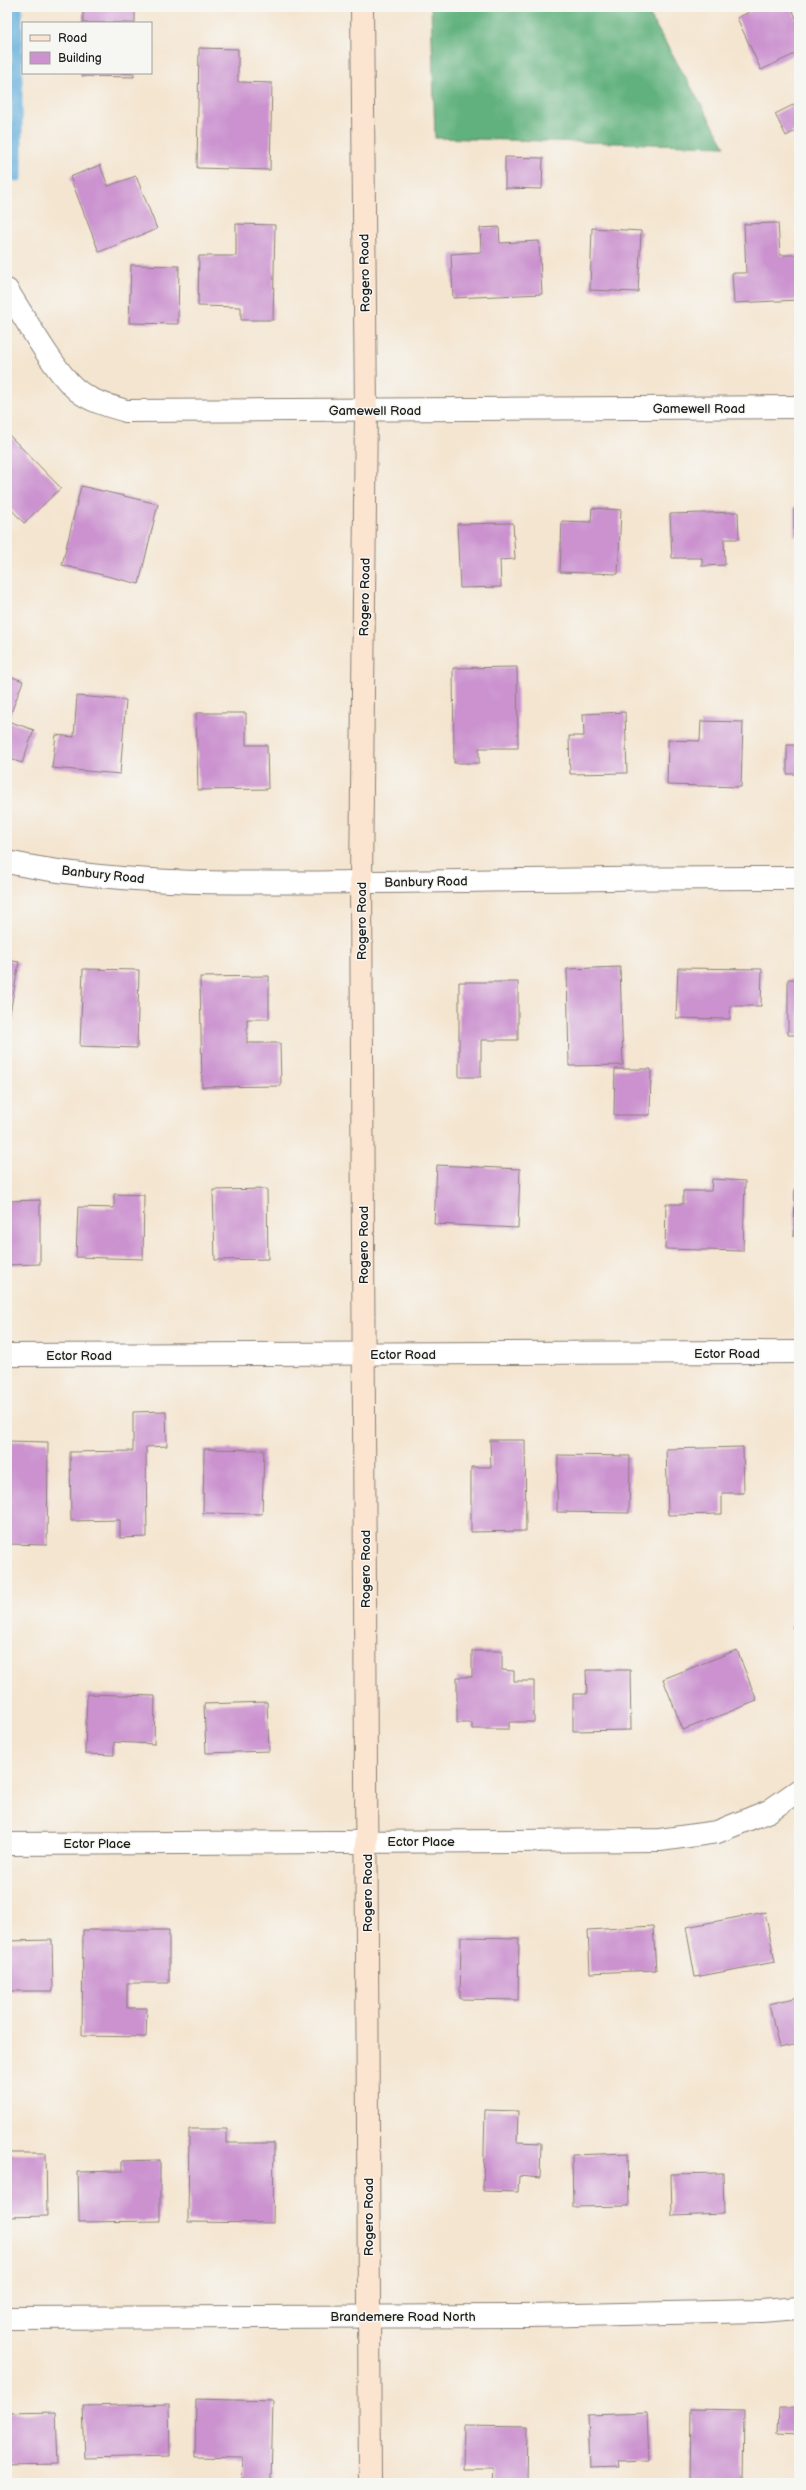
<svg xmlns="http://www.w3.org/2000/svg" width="806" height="2490" font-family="'Balsamiq Sans',sans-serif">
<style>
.forest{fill:#61b17d;stroke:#3e664c}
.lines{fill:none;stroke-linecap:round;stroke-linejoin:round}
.stream{stroke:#65afdd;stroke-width:11}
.building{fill:#cb92cf}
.minor-casing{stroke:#888076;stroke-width:24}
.secondary-casing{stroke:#888076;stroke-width:24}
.minor{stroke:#fff;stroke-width:22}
.secondary{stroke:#fce5d0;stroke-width:22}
.labels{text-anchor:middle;stroke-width:3;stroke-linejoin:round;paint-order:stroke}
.street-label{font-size:13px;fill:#1c1c1c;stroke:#f6f6f2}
</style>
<rect width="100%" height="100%" fill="#f6f6f2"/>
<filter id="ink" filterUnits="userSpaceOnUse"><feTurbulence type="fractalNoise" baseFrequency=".025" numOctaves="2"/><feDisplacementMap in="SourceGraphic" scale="8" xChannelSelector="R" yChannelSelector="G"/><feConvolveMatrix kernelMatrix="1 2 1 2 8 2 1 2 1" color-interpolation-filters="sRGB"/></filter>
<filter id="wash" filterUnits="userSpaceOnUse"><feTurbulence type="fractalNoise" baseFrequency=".012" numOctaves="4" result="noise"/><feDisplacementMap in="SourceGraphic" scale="16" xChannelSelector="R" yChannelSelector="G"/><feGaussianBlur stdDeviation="0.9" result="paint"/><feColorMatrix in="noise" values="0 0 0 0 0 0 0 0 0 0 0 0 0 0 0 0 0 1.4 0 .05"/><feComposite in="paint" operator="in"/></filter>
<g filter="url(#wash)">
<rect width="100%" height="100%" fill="#f4e5d0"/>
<!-- forest -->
<path class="forest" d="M431,7H645L725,146L435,138Z"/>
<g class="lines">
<!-- stream -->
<path class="stream" d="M17,7V176"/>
</g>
<g id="blocks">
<!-- building -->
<path class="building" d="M83,7L135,8V23H83Z
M760,7H791L799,24V52L761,70L737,18Z
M199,48L238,49V82L272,83L270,170L197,168Z
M82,73H134V77L82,76Z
M799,102V129L786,136L775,114Z
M505,157L543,158L542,189L505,188Z
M100,165L108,186L136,176L157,229L99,252L70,177Z
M778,223L780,255H799V300L734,303L732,273H746L744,224Z
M236,224L275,225L273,320H241V307L198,306L199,256H236Z
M499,227L500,243L539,241L542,294L453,298L451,254L481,252L480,228Z
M592,228L641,231L638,292L590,290Z
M131,265L179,266L178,324L129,323Z
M7,433L61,488L24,523L7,505Z
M81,486L158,504L139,584L62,565Z
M592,508L621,510L618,574L560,572L562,521L591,522Z
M794,508H799V536H794Z
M738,512L739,539H724L725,565L702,566V558H672L670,514Z
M513,523L515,559L500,560L501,587L460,588L457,524Z
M517,667L518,748H479V763H454L453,668Z
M7,675L23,681L8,721L34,730L22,763L7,758Z
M77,696L126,700L120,774L52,768L56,735L74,737Z
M625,712L627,773L570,774L569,736H584L583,714Z
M196,713H246V745H267L268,789L198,790Z
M701,721L743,722L741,787L667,785L668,740L700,741Z
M787,745H799V774H787Z
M7,960L19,962L8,1025H7Z
M620,967L623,1065L569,1066L567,969Z
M678,968L762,969L761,1006H730V1019L676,1018Z
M83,969L139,970L137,1048L80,1046Z
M269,976V1019H247V1043H280L281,1086L202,1087L200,977Z
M788,979H799V1035H788Z
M459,982H518V1040H481V1077H459Z
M615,1069H651L650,1115H614Z
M437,1165L520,1169L518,1228L434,1224Z
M712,1179L745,1181L743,1251L665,1249L666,1204H683V1191H711Z
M267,1189L268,1259L215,1260L213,1190Z
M795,1189H799V1236H794Z
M114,1194L144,1195L143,1259L76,1257L78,1207L114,1208Z
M40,1200V1264L7,1265V1201Z
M166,1411L167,1446L146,1447L147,1537L120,1538V1520L71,1521L70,1452L133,1451V1412Z
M490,1440H525L526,1531L471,1532V1467H491Z
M7,1441L48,1442L47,1545L7,1544Z
M743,1447L744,1493H722V1514L668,1515L666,1449Z
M204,1449L264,1450L262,1514L203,1513Z
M558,1455L630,1456L629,1513L557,1512Z
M799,1623V1641L792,1626Z
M737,1650L757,1701L683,1730L663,1679Z
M472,1651H502V1670L514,1671V1681H534V1722H509V1729H472V1723H457V1677H472Z
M586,1670H630L631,1730L573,1731V1694H587Z
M87,1694L155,1696L154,1744L114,1742V1755L85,1754Z
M267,1702L269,1751L206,1753L204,1704Z
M765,1912L775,1962L695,1977L686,1927Z
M653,1926L656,1970L590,1973L588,1930Z
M83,1930H169V1983H127V2008H147L146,2037L82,2036Z
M461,1937L519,1938L518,2000L460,1999Z
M52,1940L53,1991H7V1941Z
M799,1997V2044L779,2048L769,2004Z
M485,2110L518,2111L517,2142L541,2143L540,2178L519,2176L518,2192L483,2191Z
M189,2129H227V2143H274L273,2223L188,2222Z
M9,2153H46L47,2216L7,2217Z
M628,2153L629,2206L573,2207L572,2155Z
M160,2160V2221L79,2222L78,2172L122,2171V2161Z
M723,2173L724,2214L672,2216L671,2174Z
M196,2399L273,2401L271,2481H242L243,2458L195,2457Z
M169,2404L170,2456L85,2458L83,2406Z
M779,2408H799V2434L778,2433Z
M691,2409L744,2410L743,2483H690Z
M56,2412L58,2464L7,2465V2413Z
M647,2413L649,2460L618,2461L619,2467L590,2468L588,2415Z
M464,2426L528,2427L527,2483H492L493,2469H463Z"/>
</g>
</g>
<g filter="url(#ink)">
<use href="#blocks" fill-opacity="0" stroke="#888076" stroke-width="1"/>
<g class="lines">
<!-- minor casing -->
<g class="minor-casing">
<path id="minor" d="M7,290C24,316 55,373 78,391C92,402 110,406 126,411L799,407
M7,862C121,886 241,883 357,882C504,881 651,877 799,878
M7,1355L799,1352
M7,1844L660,1840L717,1832L769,1811L799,1790
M7,2318L530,2316L761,2311L799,2308"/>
</g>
<!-- secondary casing -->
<g class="secondary-casing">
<path id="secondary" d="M362,7L366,410L361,882L370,2483"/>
</g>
<!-- minor -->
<use href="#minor" class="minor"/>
<!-- secondary -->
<use href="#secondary" class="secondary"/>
</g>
</g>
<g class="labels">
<!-- street labels -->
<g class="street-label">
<text transform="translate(364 273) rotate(-91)" y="5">Rogero Road</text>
<text x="699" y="413">Gamewell Road</text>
<text x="375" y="415">Gamewell Road</text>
<text transform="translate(364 597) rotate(-89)" y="5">Rogero Road</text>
<text transform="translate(103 874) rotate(6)" y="5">Banbury Road</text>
<text transform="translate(426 881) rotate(-1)" y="5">Banbury Road</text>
<text transform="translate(361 921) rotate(-90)" y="5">Rogero Road</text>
<text transform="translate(363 1245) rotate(-90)" y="5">Rogero Road</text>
<text x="727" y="1358">Ector Road</text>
<text x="403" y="1359">Ector Road</text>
<text x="79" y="1360">Ector Road</text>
<text transform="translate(365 1569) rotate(-90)" y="5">Rogero Road</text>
<text x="421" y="1846">Ector Place</text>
<text x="97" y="1848">Ector Place</text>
<text transform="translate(367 1893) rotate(-90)" y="5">Rogero Road</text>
<text transform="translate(368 2217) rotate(-90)" y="5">Rogero Road</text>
<text x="403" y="2321">Brandemere Road North</text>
</g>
</g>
<!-- margin -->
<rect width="806" height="2490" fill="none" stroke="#f6f6f2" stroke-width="24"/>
<!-- legend -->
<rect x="22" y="22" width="130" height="52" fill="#f6f6f2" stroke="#9f9f9c"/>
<rect x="30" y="35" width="20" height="6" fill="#fce5d0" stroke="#9f9f9c"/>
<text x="58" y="42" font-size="12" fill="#1c1c1c">Road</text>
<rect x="30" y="52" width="20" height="12" fill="#cb92cf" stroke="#9f9f9c"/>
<text x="58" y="62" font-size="12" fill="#1c1c1c">Building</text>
</svg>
